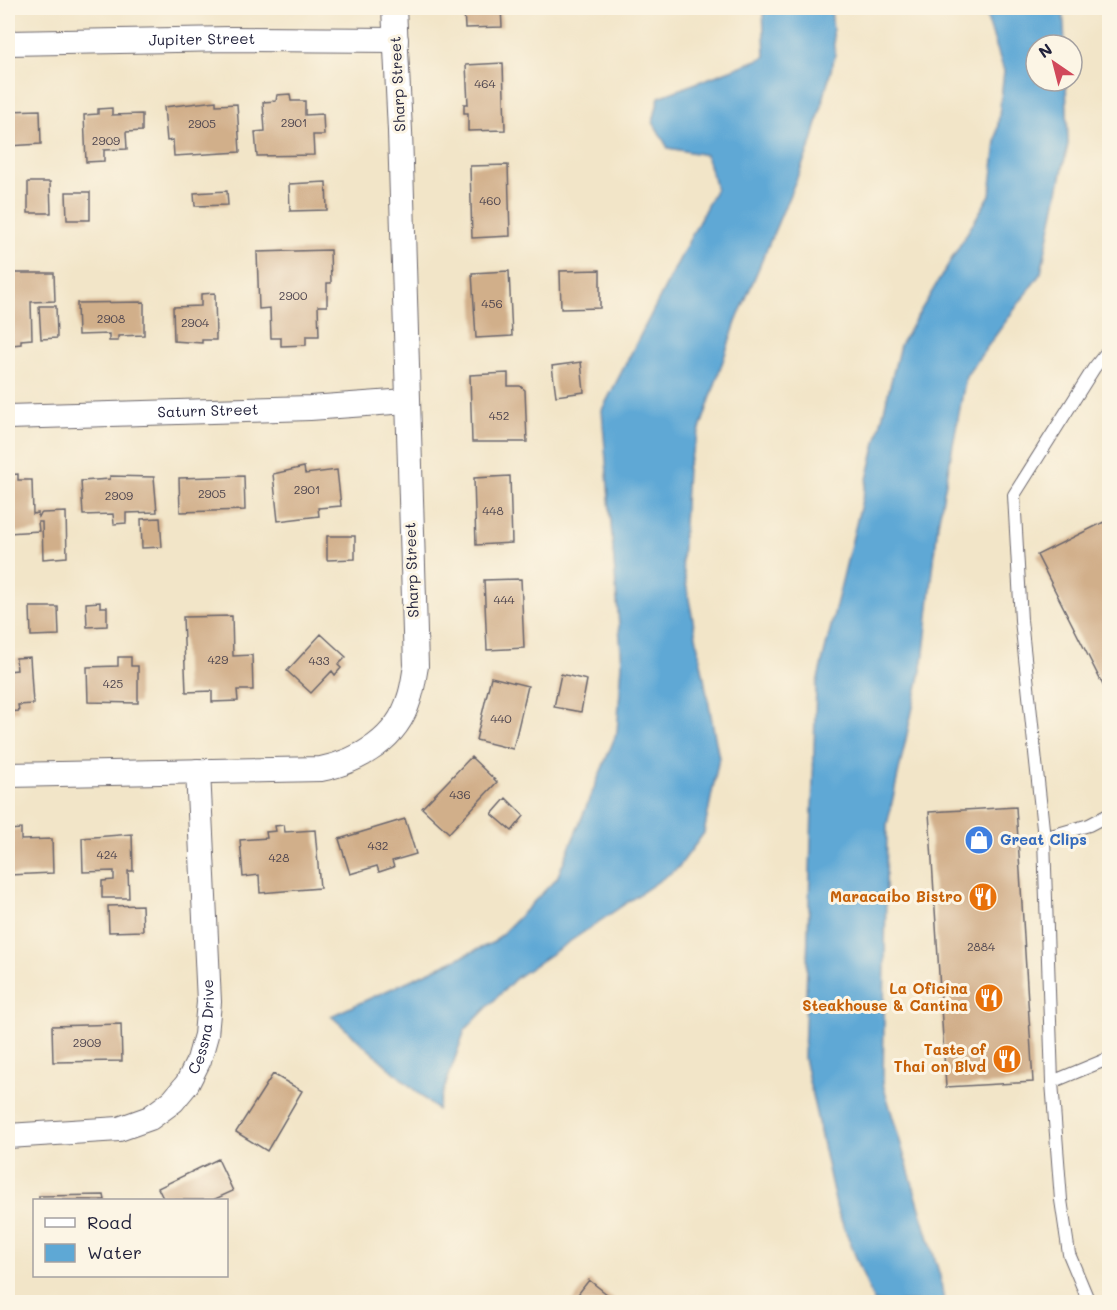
<svg xmlns="http://www.w3.org/2000/svg" width="1117" height="1310" font-family="Mali,sans-serif">
<style>
.water{fill:#5ea8d5;stroke:#406588;stroke-width:1.5}
.building{fill:#d1af8a}
.lines{fill:none;stroke-linecap:round;stroke-linejoin:round}
.service-casing{stroke:#6b666c;stroke-width:14}
.minor-casing{stroke:#6b666c;stroke-width:26}
.service{stroke:#fff;stroke-width:12}
.minor{stroke:#fff;stroke-width:24}
.labels{text-anchor:middle;stroke-width:6;stroke-linejoin:round;paint-order:stroke}
.number-label{font-size:12px;fill:#4e454f}
.street-label{font-size:15px;fill:#22223b;stroke:#fcf5e5}
.shop-label{font-size:15px;font-weight:bold;fill:#366cbe;stroke:#fcf5e5;text-anchor:start}
.food-label{font-size:15px;font-weight:bold;fill:#c56008;stroke:#fcf5e5;text-anchor:end}
</style>
<rect width="100%" height="100%" fill="#fcf5e5"/>
<filter id="ink" filterUnits="userSpaceOnUse"><feTurbulence type="fractalNoise" baseFrequency=".0167" numOctaves="2"/><feDisplacementMap in="SourceGraphic" scale="12" xChannelSelector="R" yChannelSelector="G"/><feConvolveMatrix kernelMatrix="1 2 1 2 8 2 1 2 1" color-interpolation-filters="sRGB"/></filter>
<filter id="wash" filterUnits="userSpaceOnUse"><feTurbulence type="fractalNoise" baseFrequency=".008" numOctaves="4" result="noise"/><feDisplacementMap in="SourceGraphic" scale="24" xChannelSelector="R" yChannelSelector="G"/><feGaussianBlur stdDeviation="1.35" result="paint"/><feColorMatrix in="noise" values="0 0 0 0 0 0 0 0 0 0 0 0 0 0 0 0 0 1.4 0 .05"/><feComposite in="paint" operator="in"/></filter>
<g filter="url(#wash)">
<rect width="100%" height="100%" fill="#f2e5c8"/>
<!-- water -->
<path class="water" d="M763,8H831L835,55L812,142L736,322L687,468L682,562L719,758L704,833L678,868L516,978L465,1030L437,1110L331,1016L494,942L557,878L617,732L622,664L602,410L716,188L706,155L668,148L653,122L659,97L765,57Z
M984,8H1063L1065,45H1036V81H1066L1068,144L1041,273L966,376L938,524L923,662L887,825L883,1084L940,1276L944,1302H874L837,1210L804,1058L816,687L900,345L990,195L1004,71Z"/>
<g id="blocks">
<!-- building -->
<path class="building" d="M464,8H501L502,27L465,28Z
M503,63L505,130L468,131V113H464V104H468L466,65Z
M290,94L291,101H305V115L323,114L324,135H313L314,155L257,156L255,132L265,131L263,102L276,101L277,95Z
M216,101V105L237,104L240,152L174,156L173,140L167,141L164,107Z
M112,108V115L142,114V131L126,132L127,149L104,150V161L86,162L84,115L98,114V109Z
M40,110L41,144L8,146V111Z
M508,165L510,236L472,238L470,166Z
M28,182H50L51,213H28Z
M326,182L327,210L290,211L289,184Z
M227,191L228,205L195,206L194,193Z
M66,192H90V220H67Z
M330,250L331,283H327V306H318L319,336H306V345L281,346V338H271L270,308L259,309L257,252Z
M600,270V308L561,309L560,271Z
M509,271L512,336L476,338L472,273Z
M10,273H54L55,301L31,302L32,339L21,340V344L12,345V340H8V306H11Z
M215,293L216,340H202V343L174,341L173,307L201,306V294Z
M144,302V335L118,336V341H109V334L78,335L77,303Z
M39,306H56L57,338L41,339Z
M581,362L584,392L556,396L552,366Z
M508,373V386H520L525,390L527,442H472L470,375Z
M304,467L305,474L337,470L341,506L318,508L319,516L278,521L273,474Z
M18,474V480H32L33,514L38,513V517L42,513L66,512L67,557L43,559L42,522H38L39,531L8,533V475Z
M110,476L154,477L157,512L126,513V523L114,524L113,514L83,515L81,481L110,479Z
M244,476L245,510L180,512L179,478Z
M510,476L512,543L476,545L474,478Z
M160,518L162,547L142,548L141,519Z
M1110,519V699L1037,555Z
M327,536H355V559L327,560Z
M521,579L524,648L487,650L484,580Z
M100,602V607H107V626L87,627L86,603Z
M30,607H58L59,635L31,636Z
M232,616L233,656L252,655L253,690H237L238,701L212,702V691L186,692L183,617Z
M321,634L346,657L338,665L341,668L335,675L332,671L311,693L287,671Z
M30,657L33,704L18,705L19,711L8,712V671L17,670L16,658Z
M118,657H131V666H138V703L88,702L87,667L118,666Z
M561,674L587,680L581,712L554,707Z
M491,677L528,686L513,749L476,740Z
M471,757L497,782L449,833L422,808Z
M506,798L524,816L512,831L492,814Z
M1016,807L1033,1082L946,1087L929,812Z
M405,819L416,854L392,861L394,867L379,872L377,866L350,874L339,839Z
M284,825L285,832L315,830L320,888L260,893L259,875L243,877L240,840L267,838L266,832L276,831L275,826Z
M21,829V840L52,839L53,873L8,875V830Z
M132,834L133,871H128L129,898H102V881L114,880V871L83,872L82,838Z
M142,905L143,931L109,932L108,906Z
M121,1024L122,1061L53,1062L52,1026Z
M273,1074L302,1091L267,1151L236,1132Z
M218,1159L233,1191L213,1200H164L158,1188Z
M104,1195L105,1200H39V1196Z
M589,1280L617,1302H572Z"/>
</g>
</g>
<g filter="url(#ink)">
<use href="#blocks" fill-opacity="0" stroke="#6b666c" stroke-width="1.5"/>
<g class="lines">
<!-- service casing -->
<g class="service-casing">
<path id="service" d="M1110,814L1089,825L1044,838L1052,1082L1110,1058
M1044,838L1021,620L1014,495L1094,368L1110,348
M1052,1082L1061,1200L1069,1254L1089,1302"/>
</g>
<!-- minor casing -->
<g class="minor-casing">
<g id="minor">
<path id="s1" d="M8,43L231,39L396,40"/>
<path id="s2" d="M8,417L310,408L407,401"/>
<path d="M8,775L321,769C360,761 397,739 409,699C413,688 414,676 416,666L400,131L394,8"/>
<path id="s3" d="M8,1136L119,1129L150,1118L173,1101L187,1084L199,1060L206,1035L209,1002L198,771"/>
</g>
</g>
<!-- service -->
<use href="#service" class="service"/>
<!-- minor -->
<use href="#minor" class="minor"/>
</g>
</g>
<!-- icons -->
<defs>
<g id="shop-disc" transform="scale(1.5)"><circle r="9.5" fill="#3f7fe0" stroke="#fcf5e5"/><path d="M-5-2.5h2.3a2.7 3.5 0 0 1 5.4 0H5L5.5 6h-11ZM-1.5-2.5h3a1.5 2.3 0 0 0-3 0Z" fill="#fff"/></g>
<g id="restaurant-disc" transform="scale(1.5)"><circle r="9.5" fill="#e8710a" stroke="#fcf5e5"/><path d="M-5-6h1v4h1v-4h1v4h1v-4h1v5L-1.5 .5V6h-2V.5L-5-1ZM5-6V6H3V1.5H1.5Q1.5-4 5-6Z" fill="#fff"/></g>
</defs>
<g fill-rule="evenodd">
<use href="#shop-disc" x="979" y="840"/>
<use href="#restaurant-disc" x="983" y="897"/>
<use href="#restaurant-disc" x="989" y="998"/>
<use href="#restaurant-disc" x="1007" y="1059"/>
</g>
<g class="labels">
<!-- number labels -->
<g class="number-label">
<text x="485" y="88">464</text>
<text x="294" y="127">2901</text>
<text x="202" y="128">2905</text>
<text x="106" y="145">2909</text>
<text x="490" y="205">460</text>
<text x="293" y="300">2900</text>
<text x="492" y="308">456</text>
<text x="111" y="323">2908</text>
<text x="195" y="327">2904</text>
<text x="499" y="420">452</text>
<text x="307" y="494">2901</text>
<text x="212" y="498">2905</text>
<text x="119" y="500">2909</text>
<text x="493" y="515">448</text>
<text x="504" y="604">444</text>
<text x="218" y="664">429</text>
<text x="319" y="665">433</text>
<text x="113" y="688">425</text>
<text x="501" y="723">440</text>
<text x="460" y="799">436</text>
<text x="378" y="850">432</text>
<text x="107" y="859">424</text>
<text x="279" y="862">428</text>
<text x="981" y="951">2884</text>
<text x="87" y="1047">2909</text>
</g>
<!-- street labels -->
<g class="street-label">
<text dy="5" stroke="none"><textPath href="#s1" startOffset="194">Jupiter Street</textPath></text>
<text transform="translate(398 84) rotate(-93)" y="5">Sharp Street</text>
<text dy="5" stroke="none"><textPath href="#s2" startOffset="200">Saturn Street</textPath></text>
<text transform="translate(412 570) rotate(-92)" y="5">Sharp Street</text>
<text dy="5" stroke="none"><textPath href="#s3" startOffset="255">Cessna Drive</textPath></text>
</g>
<!-- shop labels -->
<g class="shop-label">
<text x="1000" y="845">Great Clips</text>
</g>
<!-- food labels -->
<g class="food-label">
<text x="962" y="902">Maracaibo Bistro</text>
<text x="968" y="994">La Oficina<tspan x="968" dy="17">Steakhouse &amp; Cantina</tspan></text>
<text x="986" y="1055">Taste of<tspan x="986" dy="17">Thai on Blvd</tspan></text>
</g>
</g>
<!-- margin -->
<rect width="1117" height="1310" fill="none" stroke="#fcf5e5" stroke-width="30"/>
<!-- legend -->
<rect x="33" y="1199" width="195" height="78" fill="#fcf5e5" stroke="#a5a1a1" stroke-width="1.5"/>
<rect x="45" y="1218" width="30" height="9" fill="#ffffff" stroke="#a5a1a1" stroke-width="1.5"/>
<text x="87" y="1229" font-size="18" fill="#22223b">Road</text>
<rect x="45" y="1244" width="30" height="18" fill="#5ea8d5" stroke="#a5a1a1" stroke-width="1.5"/>
<text x="87" y="1259" font-size="18" fill="#22223b">Water</text>
<!-- north arrow -->
<g transform="translate(1054 63) rotate(325)"><circle r="28" fill="#fcf5e5" stroke="#a5a1a1" stroke-width="1.5"/>
<path d="M0-4.5L10 22L0 15L-10 22Z" fill="#d1495b"/>
<text y="-9" font-size="16" font-weight="bold" text-anchor="middle" fill="#22223b">N</text>
</g>
</svg>
